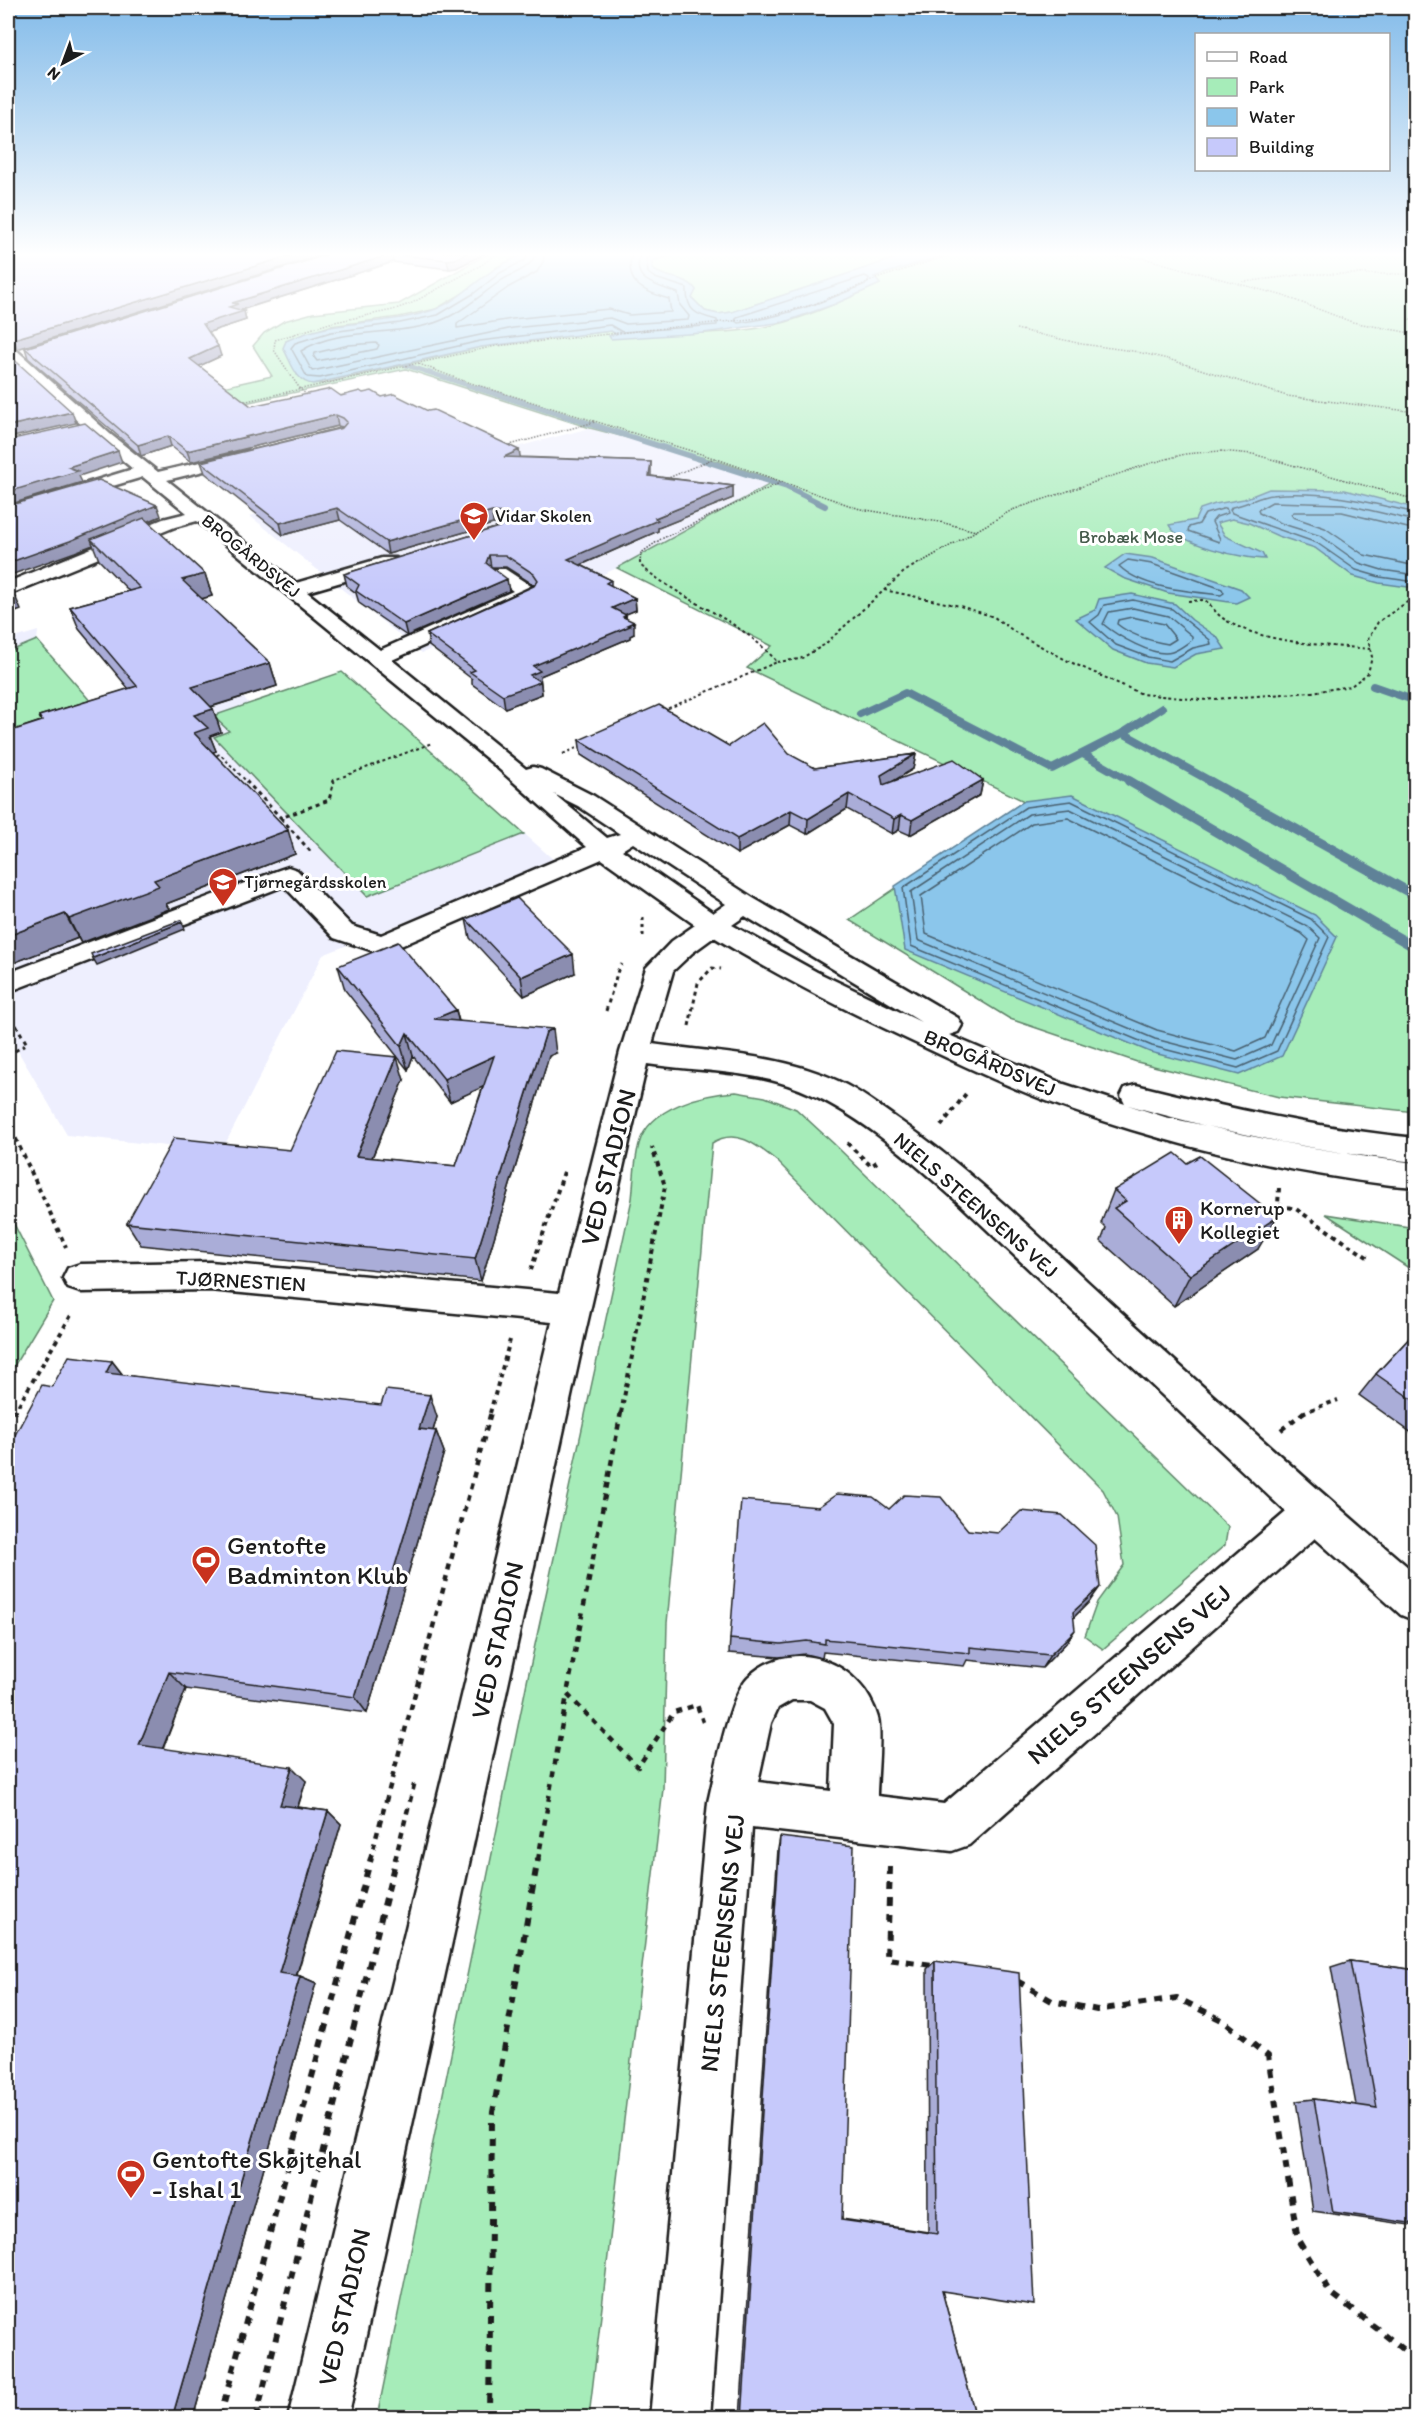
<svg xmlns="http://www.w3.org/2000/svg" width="1423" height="2425" font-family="Itim,sans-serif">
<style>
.built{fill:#eeeffe}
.green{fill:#a6ecb9;stroke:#61846a;stroke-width:1.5}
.water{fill:#8bc6eb;stroke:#5f8298;stroke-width:1.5}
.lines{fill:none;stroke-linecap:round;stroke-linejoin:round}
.shore{stroke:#48606f;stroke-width:1.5}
.stream-far3{stroke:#5f8298;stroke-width:4.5}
.stream-far2{stroke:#5f8298;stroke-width:6}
.stream-far1{stroke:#5f8298;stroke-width:8}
.stream{stroke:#5f8298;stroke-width:10}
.minor-casing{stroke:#1c1c1c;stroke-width:5}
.path-far5{stroke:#1c1c1c;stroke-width:1.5;stroke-dasharray:1.5 1.5;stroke-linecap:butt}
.path-far4{stroke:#1c1c1c;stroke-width:2;stroke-dasharray:3 3;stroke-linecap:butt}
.path-far3{stroke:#1c1c1c;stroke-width:3;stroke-dasharray:4 4;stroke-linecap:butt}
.path-far2{stroke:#1c1c1c;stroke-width:4;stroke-dasharray:4.5 4.5;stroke-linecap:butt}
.path-far1{stroke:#1c1c1c;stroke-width:4.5;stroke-dasharray:6 6;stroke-linecap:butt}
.path{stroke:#1c1c1c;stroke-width:6;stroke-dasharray:8 8;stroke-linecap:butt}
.minor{fill:#fff;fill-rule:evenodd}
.wall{fill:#aaadd8;stroke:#1c1c1c;stroke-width:1.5}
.shaded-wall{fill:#8b8db0;stroke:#1c1c1c;stroke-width:1.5}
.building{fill:#c6c9fb;stroke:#1c1c1c;stroke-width:1.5}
.labels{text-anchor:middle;stroke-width:6;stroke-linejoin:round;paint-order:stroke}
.far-poi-label{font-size:18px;fill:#1c1c1c;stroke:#fff;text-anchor:start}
.far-park-label{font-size:18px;fill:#455a4b;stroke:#fff}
.far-street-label{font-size:18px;fill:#1c1c1c;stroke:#fff}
.street-label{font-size:21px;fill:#1c1c1c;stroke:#fff}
.poi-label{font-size:21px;fill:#1c1c1c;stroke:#fff;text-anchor:start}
.near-street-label{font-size:26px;fill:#1c1c1c;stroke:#fff}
.near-poi-label{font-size:26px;fill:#1c1c1c;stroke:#fff;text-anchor:start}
</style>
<rect width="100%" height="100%" fill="#fff"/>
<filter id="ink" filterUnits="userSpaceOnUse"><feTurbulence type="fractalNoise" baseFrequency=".0167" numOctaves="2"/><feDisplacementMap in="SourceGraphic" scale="12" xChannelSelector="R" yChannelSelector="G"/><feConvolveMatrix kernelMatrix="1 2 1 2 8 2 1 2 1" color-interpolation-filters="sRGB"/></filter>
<g filter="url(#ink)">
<!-- built -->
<path class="built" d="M590,428L720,462L777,482L617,568L422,653L250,516Z
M38,631L37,640L106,719L234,689L250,704L342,672L555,861L323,955L221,1152L67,1135L8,1034V640Z"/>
<!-- green -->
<path class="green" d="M491,252H526L497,267L470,289L436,309L399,317L330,326L286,341L297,375L321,384L481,347L611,331L616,334C670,333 734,337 786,322C819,312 849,298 880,284L874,277L954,252H1415V318L1410,320L1416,322L1415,1112L1279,1097L1137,1062L1010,1019L849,920L1024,801L747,668L772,646L617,568L776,481L720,462L590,428L406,369L131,427L116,411L272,376L253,346L264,333L284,321L313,313L399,304Z
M684,252H914L732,312L718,314L705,311L692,298L696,290C686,275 664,280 652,268V262L655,260Z
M37,640L106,719L8,752V652Z
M342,672L524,834L367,896L214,737L229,731L213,716Z
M736,1092L765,1097L796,1109L833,1143L1228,1527L1225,1545L1103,1649L1085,1636L1097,1602L1124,1565L1117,1517L1103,1490L778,1162C758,1146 737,1127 712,1143L667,1623L663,1789L589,2417H377L528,1677L632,1199C634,1182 634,1161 639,1144C649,1107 703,1094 736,1092Z
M8,1212L53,1301L8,1376Z
M1326,1214L1415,1228V1272Z"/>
<!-- water -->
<path class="water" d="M526,252H684L655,260L652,262V269C665,280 686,275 696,290L692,298L705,311L718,314L732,312L914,252H954L874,277L880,284L835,304L784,322L703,333L611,339L609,336L616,334L611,331L481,347L313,384C295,382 291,361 283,348L286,341C336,317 387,327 436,309C459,300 476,280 497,268C506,262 517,258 526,252Z
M1269,489L1345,490L1415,508V588L1379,583L1353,576L1315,548L1278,536L1249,523L1232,519L1217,523L1225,536L1262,553L1265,559C1244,559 1178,544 1169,525L1195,520L1200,509L1215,504L1244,499Z
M1125,554L1153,558L1241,589L1249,597L1236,603L1168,593L1123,578L1105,568Z
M1132,594L1175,604L1192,620L1217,637L1225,649L1196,654L1173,667L1146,663L1113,650L1076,619L1095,610L1099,599Z
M1072,795L1315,915L1337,937L1282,1056L1239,1075L1150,1052L905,950L895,886L1024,801Z"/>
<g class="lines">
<!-- shore -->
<path class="shore" d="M528,252L525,260L500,273L473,294L438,315L400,323L331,332L295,343L291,348L307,377L320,378L480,341L610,325L622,332L717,325V320C696,315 686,311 687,288L655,278L648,273L646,259L658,252
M536,252C532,269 515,272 502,280C477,297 457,318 427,325C387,336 337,328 301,351L312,371L513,328L610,318L626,324L688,320L689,316L680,305L678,293C656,285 628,281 642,252
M545,252L543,262L537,272L509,287L457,324V328L512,319L609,309L629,315L671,312L669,299C642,291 624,284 632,252
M865,276L869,278L868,283C826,301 784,317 738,323L735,321L737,317Z
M376,343L379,345L377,349L317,361L314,357L315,353L349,345Z
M1226,508L1228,513L1216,517L1212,522L1220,539L1219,542L1188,531L1189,527L1199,524L1205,514Z
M1416,513C1368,502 1322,490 1272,495C1259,496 1246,505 1232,507L1230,510L1232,513L1317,543L1356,570L1380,577L1416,582
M1416,521L1343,504L1272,502L1258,510L1259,513L1283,524L1321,536L1359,563L1382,570L1416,575
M1416,530L1342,512H1294L1291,514L1293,517L1325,528L1364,555L1416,566
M1128,560L1152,564L1222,589L1224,593L1221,595C1189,591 1143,589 1119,566Z
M1133,600L1172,609L1210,640L1211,644L1193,648L1170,661L1148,657L1116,645L1090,622L1099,615L1104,605Z
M1133,608L1168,616L1192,636V640C1186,644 1179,650 1172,652C1154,658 1116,635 1103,624L1109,612Z
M1132,617L1164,624L1176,639L1168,644C1150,641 1132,636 1117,624L1118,620Z
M1071,801L1311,919L1329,937L1277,1051L1238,1068L1152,1046L911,946L903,888L1026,807Z
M1070,809L1307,926L1320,938L1271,1045L1237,1060L1155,1039L918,940L911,892L1029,814Z
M1068,818L1301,933L1309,940L1265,1038L1236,1051L1157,1030L926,934L921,896L1032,823Z"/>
<!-- stream-far3 -->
<path class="stream-far3" d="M406,365L483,390"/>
<!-- stream-far2 -->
<path class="stream-far2" d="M478,388L787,487L825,506"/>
<!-- stream-far1 -->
<path class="stream-far1" d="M1373,686L1416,701
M860,714L905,693L1052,769L1123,733L1162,708
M1123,733L1212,782
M1083,754L1132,782"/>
<!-- stream -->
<path class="stream" d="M1129,781L1416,948
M1209,781L1416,896"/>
<!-- minor casing -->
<g class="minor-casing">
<path id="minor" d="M8,346L13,347L110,434L158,472L247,451L253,453L255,456L253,459L167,480L296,583L382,558H396L398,562L396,566L307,592L380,650L513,591L489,573L491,569H505L534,588L537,592L534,596L392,660L526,769L533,767L541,769L594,796L753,898L958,1018L962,1025L958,1032L949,1035L1064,1084L1165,1117L1281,1142L1367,1157L1416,1163V1187L1391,1185C1274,1170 1155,1142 1044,1100C997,1082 952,1060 907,1039C841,1008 776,975 714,937L692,953L673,971L652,1044C715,1053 780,1054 838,1081C860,1091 879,1106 899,1120C967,1167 1027,1225 1087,1281C1195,1380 1304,1479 1416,1574V1621L1401,1615L1315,1538L969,1845L952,1851L752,1828L710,2418H650L708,1802C715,1773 729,1696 748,1677C794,1634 862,1662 878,1718C882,1733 877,1778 877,1796L944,1804L1286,1512L961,1205C912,1161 852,1106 788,1085C743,1070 694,1071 647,1064L584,1337L348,2418H288L552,1322L210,1290L80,1292L68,1288L63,1278L68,1268L80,1264L210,1262L559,1293L620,1052L646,968L672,941L695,925L602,859L382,954L334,938L284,886L8,992V973L279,870L288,867L297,870L352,926L381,935L587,847L491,762L197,521L175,527L8,595V582L163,519L187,513L143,477L8,517V507L133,469L98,440L8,357ZM554,794L578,806L620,834L607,838ZM633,843L726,904L713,913L622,850ZM745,916L921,1022L817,972L732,925ZM792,1700H810L825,1708L834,1724L831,1791L758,1782L771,1723L778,1708Z
M1136,1085C1228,1108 1321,1129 1416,1138V1162C1317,1152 1220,1132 1125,1104L1121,1096L1125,1088Z"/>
</g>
<!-- path-far5 -->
<path class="path-far5" d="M1002,252L1143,258L1284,296L1352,322L1416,334
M1243,282L1307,274H1416
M1016,329L1082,344L1133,351L1168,359L1287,396L1416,412
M419,364L461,380L714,458L860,509L940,522L976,531
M309,397L300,389L274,350L275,340L330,323L393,310L412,303L483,264L499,252
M242,402L496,346L760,318L812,305L876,279L959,252
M506,446L595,422
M664,480L714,458
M640,563L641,553L661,539L784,481
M920,563L1012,510L1148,464L1185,454L1220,451L1253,454L1416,500"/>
<!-- path-far4 -->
<path class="path-far4" d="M640,561V565C683,602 740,618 777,662L664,710
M884,590L960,606L994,617L1018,634L1068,661L1142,694L1201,700L1312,692L1351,686L1368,673L1372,657L1368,639L1378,622L1416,596
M1188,601L1205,600C1211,605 1215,612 1221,617C1258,644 1327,645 1371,649
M777,662L800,659L824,645L904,572L922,561
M563,754L583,745
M211,757L220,754L247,782
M333,782L334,780L432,743"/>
<!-- path-far3 -->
<path class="path-far3" d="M246,781L281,818L329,800L334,781
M281,818L310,851
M643,917V936
M606,1011L618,970L622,964
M689,1026L698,983L712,968L721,969
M8,1055L27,1044L9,1013"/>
<!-- path-far2 -->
<path class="path-far2" d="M8,1122L66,1247
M941,1126L968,1091
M847,1143L871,1166L877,1162
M1279,1188L1278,1205L1296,1209L1370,1259
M531,1270L565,1169
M14,1413L73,1312
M490,1413L510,1340
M621,1413L665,1186L652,1147
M1302,1413L1338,1400"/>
<!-- path-far1 -->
<path class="path-far1" d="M621,1412L567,1694L638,1767L674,1712L697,1705L703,1722
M8,1423L15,1412
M1281,1430L1304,1412
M370,1860L491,1412
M395,1860L415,1781
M538,1860L567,1695"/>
<!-- path -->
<path class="path" d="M890,1867L887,1959L933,1965
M1017,1981L1052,2001L1097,2010L1177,1998L1222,2020L1268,2056L1298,2240L1330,2292L1416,2359
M220,2418L371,1858
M256,2418L396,1858
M489,2418L492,2118L538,1858"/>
<!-- minor -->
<use href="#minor" class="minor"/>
</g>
<!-- wall -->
<path class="wall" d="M8,252L17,349L8,345Z
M336,252H488L456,268L449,269L393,262L241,310L244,311L246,320L209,332L221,356L199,366L251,406L363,393L382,397L520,457L651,462V476L733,486V498L658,528V531L581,565L611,580V586L635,598L636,610L625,614L626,615V619L634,634L630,636V638L540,676L542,694L505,708L472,684V679L429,646L427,634L534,585L506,567H491L509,591L407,636L359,603L356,593L347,586L344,574L505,525L493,524L388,554L340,520L283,535L205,473L201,462L343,427L338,426L191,462L171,446L141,456L28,358L25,348Z
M8,506L161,516L148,522L205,574L212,596L201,599L270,663L277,686L211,707L213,709L221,732L210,736L216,751L213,752L295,854L166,904L169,909L81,943L78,938L8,965V732L41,721L39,716L129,689L79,629L70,607L129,591L99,560L93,545L75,552Z
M579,740L729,746L815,768L916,754L913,769L893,781L983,780L980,795L910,835L899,830L892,834L847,809L807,834L790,825L737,854L581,755Z
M466,919L575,973L524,996L470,938Z
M338,966L456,1010L459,1021L556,1053L549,1056L481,1281L141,1245L127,1223L290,1150L404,1080L372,1158L456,1166L483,1086L450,1102L413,1056L408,1070L345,990Z
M1187,1163L1258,1249L1174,1306L1101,1241L1106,1228L1101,1223L1114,1190Z
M1416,1331V1436L1359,1395L1376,1374Z
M112,1361L123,1375L437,1417L433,1431H436L444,1452L367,1713L186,1689L163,1749L306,1781L298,1807L328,1811L341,1824L297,1975L300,1976L316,1983L193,2418H8L52,1387Z
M818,1507L889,1509L968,1530L1090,1601L1074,1617L1066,1643L1042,1668L967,1660L964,1666L823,1652L822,1658L805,1654L779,1657L729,1653L730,1639Z
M780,1837L842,2219L928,2232L927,1969L935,1961L942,2291L976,2418H740L778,1849Z
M1350,1961L1416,1970V2226L1313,2211L1296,2101L1314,2099L1356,2105L1331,1967Z"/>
<!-- shaded-wall -->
<path class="shaded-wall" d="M302,252H332L17,349L14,339Z
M469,252H488L456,268L449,269L447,260Z
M392,254L393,262L240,310L244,311L246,320L206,333L203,324L229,307L232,303Z
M218,346L221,356L193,369L190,359Z
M72,412L76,423L8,438V426Z
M336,415L338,426L191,462L187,451Z
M168,436L171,446L141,456L138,445Z
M519,450L521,461L504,457Z
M118,451L122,462L79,476L82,482L8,505V492L68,467Z
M733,486V498L658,528V531L569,570L568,559L655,518Z
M157,505L161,516L96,544L91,539L93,545L75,552L8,576V563Z
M337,508L340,520L283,535L280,523Z
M492,512L493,524L388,554L386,542Z
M489,555L491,567L486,563Z
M205,574L212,596L189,602L182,580Z
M507,579L509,591L407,636L404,624Z
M16,598L21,610L8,615V601Z
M635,598L636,610L612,620V608Z
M626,615L627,625L634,622V634L630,636V638L540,676L542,694L505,708L503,695L530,675L533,666Z
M270,663L277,686L200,710L192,687Z
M213,709L221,732L210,736L216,751L202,756L194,733V715Z
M916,754L913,769L879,790L881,775Z
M983,780L980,795L910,835L912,820Z
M849,794L847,809L807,834L808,819Z
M791,810L790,825L737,854V839Z
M901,815L899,830L892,834L894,819Z
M288,830L295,854L166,904L169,909L81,943L69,919L154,880Z
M65,914L78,938L8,965V936Z
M182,922L185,929L102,963L97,965L93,958Z
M573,954L575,973L524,996L521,977Z
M456,1010L461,1033L434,1019Z
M553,1029L556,1053L549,1056L481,1281L475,1259L546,1032Z
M407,1033L413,1056L408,1070L401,1046Z
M494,1056L498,1080L450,1102L444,1079Z
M397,1057L404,1080L363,1179L356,1156Z
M1277,1217L1258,1249L1174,1306L1190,1275Z
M112,1361L129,1383L106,1373Z
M430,1395L437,1417L427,1451L419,1429Z
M436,1431L444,1452L367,1713L355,1697Z
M1100,1587L1090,1601L1065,1626L1073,1612Z
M1075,1630L1066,1643L1042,1668L1050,1655Z
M169,1672L186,1689L158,1760L139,1745Z
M292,1767L306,1781L294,1818L280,1805Z
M328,1811L341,1824L295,1980L279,1973Z
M300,1976L316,1983L193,2418H172Z"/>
<!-- building -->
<path class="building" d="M8,252H302L14,339L8,337Z
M336,252H469L455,259L447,260L392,254L232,303L238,304L229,307L244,311L203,324L218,346L190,359L251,406L331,389L341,396L360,391L363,393L372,391L382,397L394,394L428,411L434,410L519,450L504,457L651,462L649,476L733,486L655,518L658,520L568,559L611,580L606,583L635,598L612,608L626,615L623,617L634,622L627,625L630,626L533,666L540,671L530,675L540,682L503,695L470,672L475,670L427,634L534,586L538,580L534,574L505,555H489L486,563L507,579L404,624L356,591L359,585L344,574L505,525L510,519L506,513L492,512L386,542L337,508L280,523L201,462L342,428L347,422L343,418L336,415L187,451L168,436L138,445L25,348Z
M8,354L72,412L8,426Z
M85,423L118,451L68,467L78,471L8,492V440Z
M99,480L157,505L70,541L8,563V506Z
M144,518L205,574L182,580L270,663L192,687L213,709L194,715L208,728L194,733L288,830L154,880L159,886L69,919L65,914L8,936V732L42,721L39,716L137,686L70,607L140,588L91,539Z
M8,594L16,598L8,601Z
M659,705L729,746L763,723L789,754L815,768L916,754L881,775L883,785L954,759L983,780L912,820L901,815L894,819L849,794L808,819L791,810L737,839L579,740Z
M517,898L573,954L521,977L466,919Z
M181,920L182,922L98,956L93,958L91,954Z
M398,942L456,1010L434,1019L553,1029L546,1032L475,1259L127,1223L174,1138L290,1150L336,1051L397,1057L356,1156L456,1166L494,1056L444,1079L407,1033L401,1046L338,966Z
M1175,1153L1187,1163L1200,1156L1277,1217L1190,1275L1114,1208L1126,1201L1114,1190Z
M1416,1331V1402L1376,1374Z
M69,1356L112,1361L106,1373L381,1405L386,1390L430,1395L419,1429L436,1431L355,1697L169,1672L139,1745L292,1767L280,1805L328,1811L279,1973L300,1976L172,2418H8V1448L42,1385L52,1387Z
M837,1494L873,1497L889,1509L904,1495L941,1497L968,1530L998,1533L1021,1511L1062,1515L1095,1545L1100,1587L1073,1612L1075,1630L1050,1655L970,1647V1653L825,1639V1644L807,1641L781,1644L730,1639L741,1500L818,1507Z
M780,1837L854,1846L842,2220L937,2234L935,1961L1019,1973L1034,2305L942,2291L976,2418H742Z
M1350,1961L1416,1970V2224L1333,2212L1314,2099L1377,2108Z"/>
</g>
<!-- sky -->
<linearGradient id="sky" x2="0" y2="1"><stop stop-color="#83bbe9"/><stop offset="0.43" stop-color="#fff"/><stop offset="1" stop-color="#fff" stop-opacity="0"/></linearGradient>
<rect width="1423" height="592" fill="url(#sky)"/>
<!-- icons -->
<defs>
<g id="school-pin" transform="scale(1.5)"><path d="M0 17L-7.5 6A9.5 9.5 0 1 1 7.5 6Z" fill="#c8321e" stroke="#fff"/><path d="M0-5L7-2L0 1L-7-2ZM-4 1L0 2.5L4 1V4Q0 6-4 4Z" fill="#fff"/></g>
<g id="building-pin" transform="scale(1.5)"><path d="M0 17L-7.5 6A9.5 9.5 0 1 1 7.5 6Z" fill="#c8321e" stroke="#fff"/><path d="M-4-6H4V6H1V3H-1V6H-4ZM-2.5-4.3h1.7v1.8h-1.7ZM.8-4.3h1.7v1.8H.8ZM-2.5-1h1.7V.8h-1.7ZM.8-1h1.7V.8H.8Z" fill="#fff"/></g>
<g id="stadium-pin" transform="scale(1.5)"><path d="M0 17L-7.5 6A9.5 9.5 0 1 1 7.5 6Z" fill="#c8321e" stroke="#fff"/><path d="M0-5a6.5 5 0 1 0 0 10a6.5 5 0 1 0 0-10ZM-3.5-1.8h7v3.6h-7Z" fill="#fff"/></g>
</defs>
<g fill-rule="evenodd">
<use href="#school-pin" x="474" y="516"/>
<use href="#school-pin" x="223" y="882"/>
<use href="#building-pin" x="1179" y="1220"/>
<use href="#stadium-pin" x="206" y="1560"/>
<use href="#stadium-pin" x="131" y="2174"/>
</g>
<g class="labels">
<!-- far-poi labels -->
<g class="far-poi-label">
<text x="495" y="522">Vidar Skolen</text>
<text x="244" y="888">Tjørnegårdsskolen</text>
</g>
<!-- far-park labels -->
<g class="far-park-label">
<text x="1131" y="543">Brobæk Mose</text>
</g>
<!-- far-street labels -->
<g class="far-street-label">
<text transform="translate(251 556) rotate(39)" y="6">BROGÅRDSVEJ</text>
</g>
<!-- street labels -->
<g class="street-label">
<text transform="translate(990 1063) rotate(23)" y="7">BROGÅRDSVEJ</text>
<text transform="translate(976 1205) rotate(41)" y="7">NIELS STEENSENS VEJ</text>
<text transform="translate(241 1281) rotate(3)" y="7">TJØRNESTIEN</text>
</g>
<!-- poi labels -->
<g class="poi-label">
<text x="1200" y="1215">Kornerup<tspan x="1200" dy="24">Kollegiet</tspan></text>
</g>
<!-- near-street labels -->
<g class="near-street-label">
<text transform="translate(608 1167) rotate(-76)" y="9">VED STADION</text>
<text transform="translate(497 1640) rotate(-77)" y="9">VED STADION</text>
<text transform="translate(1129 1674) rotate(-41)" y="9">NIELS STEENSENS VEJ</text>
<text transform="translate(722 1943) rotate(-84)" y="9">NIELS STEENSENS VEJ</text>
<text transform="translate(344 2307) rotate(-77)" y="9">VED STADION</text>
</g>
<!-- near-poi labels -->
<g class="near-poi-label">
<text x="227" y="1554">Gentofte<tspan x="227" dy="30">Badminton Klub</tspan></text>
<text x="152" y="2168">Gentofte Skøjtehal<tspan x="152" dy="30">- Ishal 1</tspan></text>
</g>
</g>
<!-- margin -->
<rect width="1423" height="2425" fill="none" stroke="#fff" stroke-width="30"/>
<rect x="15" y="15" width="1393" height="2395" fill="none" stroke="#1c1c1c" stroke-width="2" filter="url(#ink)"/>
<!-- legend -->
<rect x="1195" y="33" width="195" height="138" fill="#ffffff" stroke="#a4a4a4" stroke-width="1.5"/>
<rect x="1207" y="52" width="30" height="9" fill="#ffffff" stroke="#a4a4a4" stroke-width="1.5"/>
<text x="1249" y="63" font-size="18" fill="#1c1c1c">Road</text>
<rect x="1207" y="78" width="30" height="18" fill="#a6ecb9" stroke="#a4a4a4" stroke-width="1.5"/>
<text x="1249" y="93" font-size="18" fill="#1c1c1c">Park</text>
<rect x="1207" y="108" width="30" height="18" fill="#8bc6eb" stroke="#a4a4a4" stroke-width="1.5"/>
<text x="1249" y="123" font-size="18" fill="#1c1c1c">Water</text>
<rect x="1207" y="138" width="30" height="18" fill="#c6c9fb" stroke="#a4a4a4" stroke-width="1.5"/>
<text x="1249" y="153" font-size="18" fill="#1c1c1c">Building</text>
<!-- north arrow -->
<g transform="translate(63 63) rotate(221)" stroke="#ffffff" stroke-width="4.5" paint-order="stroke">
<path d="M0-4.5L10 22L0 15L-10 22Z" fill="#1c1c1c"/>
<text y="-9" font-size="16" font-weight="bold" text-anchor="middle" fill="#1c1c1c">N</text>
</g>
</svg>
